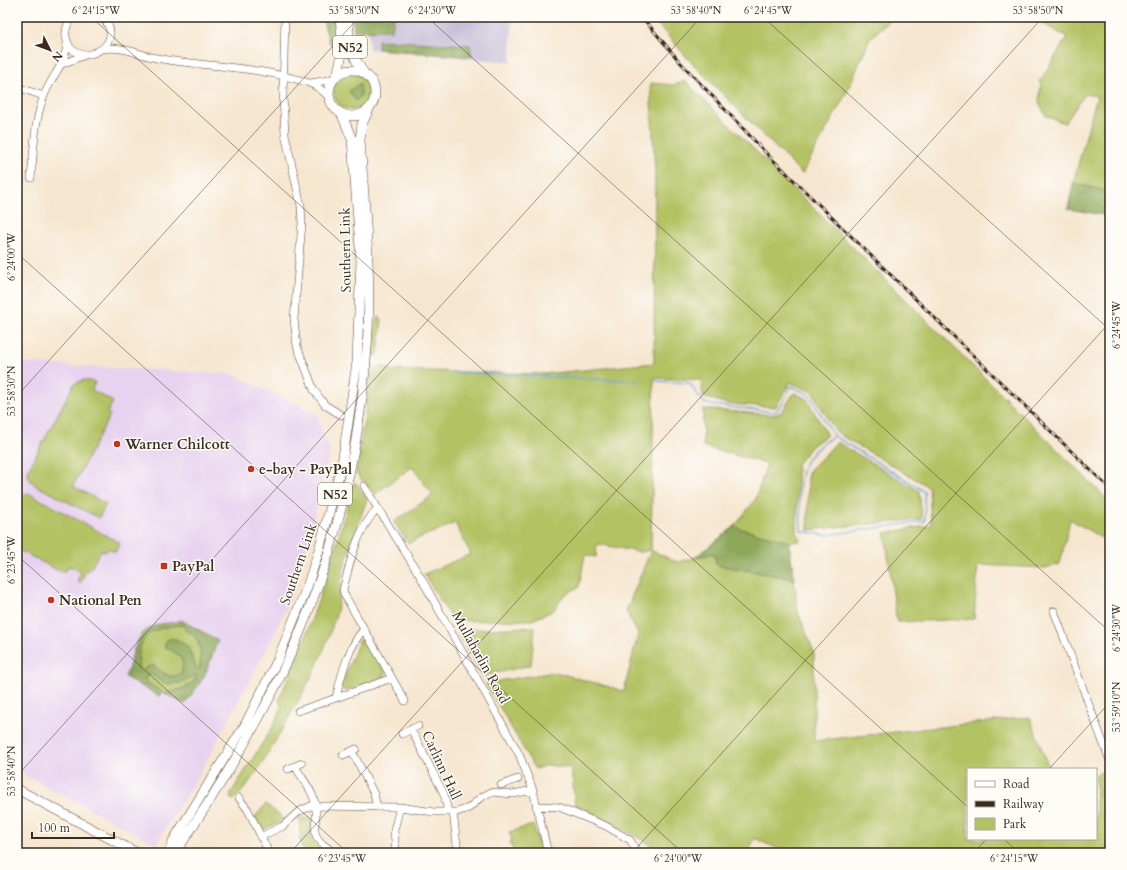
<svg xmlns="http://www.w3.org/2000/svg" width="1127" height="870" font-family="Cardo,serif">
<style>
.built{fill:#e7d2ef}
.industrial{fill:#c8bfd8}
.green{fill:#b3c264;stroke:#777641}
.forest{fill:#8ea85a;stroke:#64693c;fill-rule:evenodd}
.lines{fill:none;stroke-linecap:round;stroke-linejoin:round}
.stream{stroke:#6ba6db;stroke-width:1.5}
.minor-casing{stroke:#574639;stroke-width:8}
.major-casing{stroke:#574639;stroke-width:10}
.minor{stroke:#fff;stroke-width:7}
.major{stroke:#fff;stroke-width:9}
.rail-casing{stroke:#3b2a1e;stroke-width:3}
.rail{stroke:#fdfcf7;stroke-width:1.5;stroke-dasharray:4.5;stroke-linecap:butt}
.ticks{fill:none;stroke:#3b2a1e;stroke-width:1;stroke-opacity:0.45}
.poi-dot{fill:#c8321e;stroke:#fdfcf7;stroke-width:1.5}
.labels{text-anchor:middle;stroke-width:3;stroke-linejoin:round;paint-order:stroke}
.shield{fill:#fdfcf7;stroke:#75695f;stroke-width:1}
.shield-label{font-size:13px;font-weight:bold;fill:#3b2a1e}
.street-label{font-size:14px;fill:#3b2a1e;stroke:#fdfcf7}
.poi-label{font-size:14px;font-weight:bold;fill:#3b2a1e;stroke:#fdfcf7;text-anchor:start}
.neatline{fill:none;stroke:#3b2a1e;stroke-width:1.5}
.ticks-label{font-size:10px;text-anchor:middle;fill:#3b2a1e}
</style>
<rect width="100%" height="100%" fill="#fdfcf7"/>
<filter id="ink" filterUnits="userSpaceOnUse"><feTurbulence type="fractalNoise" baseFrequency=".025" numOctaves="2"/><feDisplacementMap in="SourceGraphic" scale="8" xChannelSelector="R" yChannelSelector="G"/><feConvolveMatrix kernelMatrix="1 2 1 2 8 2 1 2 1" color-interpolation-filters="sRGB"/></filter>
<filter id="wash" filterUnits="userSpaceOnUse"><feTurbulence type="fractalNoise" baseFrequency=".012" numOctaves="4" result="noise"/><feDisplacementMap in="SourceGraphic" scale="16" xChannelSelector="R" yChannelSelector="G"/><feGaussianBlur stdDeviation="0.9" result="paint"/><feColorMatrix in="noise" values="0 0 0 0 0 0 0 0 0 0 0 0 0 0 0 0 0 1.4 0 .05"/><feComposite in="paint" operator="in"/></filter>
<g filter="url(#wash)">
<rect width="100%" height="100%" fill="#f6e6cf"/>
<!-- built -->
<path class="built" d="M17,363L232,374L317,414L330,451L308,541L290,598L272,639L201,771L156,844L17,771Z"/>
<!-- industrial -->
<path class="industrial" d="M368,17H512L511,62L369,49Z"/>
<!-- green -->
<path class="green" d="M651,17H894L870,38L847,92L802,174L690,61Z
M1036,17H1110V192L1073,183L1097,96L1085,94L1065,123L1046,116L1039,102L1041,80L1067,37L1047,26Z
M334 92a18 18 0 1 1 36 0a18 18 0 1 1-36 0Z
M685,81L1110,502V543L1070,519L1060,564L1045,568L978,565L974,619L897,622L885,533L931,525L929,487L840,435L833,427L812,392L790,382L776,407L728,404L703,397L701,380L654,378L651,550L677,562L714,553L717,565L794,579L798,612L814,652V741L1030,717L1049,769H968V839H1096V774L1107,770L1110,777V853H787L754,838L749,853H664L632,834L575,805L571,768L547,765L535,769L486,683L555,672L624,691L638,634L626,611L651,550L640,552L597,544L596,557L585,555L579,587L564,595L554,610L533,620L453,621L424,574L471,554L455,523L408,543L394,522L433,495L412,467L374,495L356,473L372,367H385L391,370L544,374L654,363L655,171L650,83L674,85Z
M378,317L382,319L378,355L373,357L375,324Z
M83,380L95,382L92,390L113,402L107,413L110,415L73,486L106,504L99,518L35,485C30,481 27,477 28,470L74,384Z
M794,393L806,398L827,435L812,446L797,464V531L800,541L789,542L734,527L755,500L767,464L703,446V409L773,415L782,412Z
M837,442L919,491L922,519L808,530V472Z
M354,483H356L367,499C359,523 349,547 343,571C340,584 340,597 337,610C325,656 301,698 277,738C264,760 252,782 234,800L230,798L231,793L272,728L282,707L279,699C312,630 333,557 354,483Z
M26,494H30L120,543L115,552L108,548L106,552L101,550L90,570L87,569L80,583L77,581L81,572L69,566L65,571L61,572L17,549V499L20,496Z
M183,625C200,639 201,647 200,669L196,668C192,656 187,639 172,639L165,647C177,652 186,659 181,673C171,682 162,671 153,665L142,673L139,672C135,636 148,628 183,625Z
M535,627L531,665L483,676L459,634L458,630Z
M362,639L367,640L386,673L385,677L346,691L343,690L341,685L359,641Z
M151,674L165,684L180,683L197,674C194,687 176,690 165,694L156,690L145,680L147,675Z
M266,804L285,820L262,830L255,817Z
M300,818H311V835H300Z
M533,825L542,853H514L510,841L512,840L509,832Z
M299,837L312,838L316,844L328,853H304Z"/>
<!-- forest -->
<path class="forest" d="M322,17H335L337,47L335,49L329,42Z
M353,17H394L392,30L354,31Z
M378,40L470,45L472,57L378,49Z
M360,83L361,95L356,101L349,91Z
M1073,183L1110,192V216L1068,209Z
M734,527L789,542L794,579L717,565L714,553L694,558Z
M181,620L218,640L204,677L185,704L165,694C176,691 195,687 197,674L180,683L165,684L151,674L144,678L150,685L162,692L159,696L125,677C134,659 132,635 154,626C163,622 173,624 181,620ZM183,625L186,631C203,637 201,653 200,669L196,668L187,645C179,645 178,635 167,640L164,646C174,653 188,655 181,673C170,683 161,669 151,665L144,669L142,673L139,672C135,637 149,627 183,625Z"/>
<g class="lines">
<!-- stream -->
<path class="stream" d="M450,372L640,381
M656,381L689,383L704,403L712,405L774,412C783,407 786,395 790,386L806,393L811,398L834,436L924,491L925,521L826,535L801,531C800,487 790,462 834,436"/>
</g>
</g>
<g filter="url(#ink)">
<g class="lines">
<!-- minor casing -->
<g class="minor-casing">
<path id="minor" d="M73,17C68,22 65,29 66,37C73,74 131,45 102,17
M285,17L283,97L285,134L301,206L302,223L294,319L297,346L314,390L325,405L341,415
M102,49C125,45 140,56 162,59C210,67 262,67 309,83C317,85 323,91 329,97
M62,64L85,55
M311,83L334,79
M17,87L44,96
M31,178C34,151 34,121 44,96C51,76 68,62 67,40
M364,486L420,576L519,754L533,790L548,853
M378,508C357,529 350,562 343,590L344,594L405,701
M1054,611L1110,761
M364,629C348,647 341,676 336,698L392,678
M298,711L336,698
M411,729L444,794L448,812
M402,734L418,726
M352,751L374,794L377,807
M343,755L356,749
M295,766C301,777 310,787 314,799C323,828 300,830 335,853
M288,769L302,763
M501,785L518,779
M239,798L248,810L269,853
M536,806L559,807L606,826L630,840L638,853
M453,812L458,853
M260,837L283,826L298,812L311,806L400,807L434,812H457L469,808L480,798L491,792L513,794L533,790
M396,853L394,830L400,807"/>
</g>
<!-- major casing -->
<g class="major-casing">
<path id="major" d="M348,17C349,41 350,54 364,73
M329 93a23 23 0 1 1 46 0a23 23 0 1 1-46 0Z
M337,76L343,50L340,17
M17,789L137,853
M169,853L173,841L245,725L278,659L307,587L319,550L342,464L357,362L361,261L352,139L341,113
M175,853C213,797 250,739 280,677C327,578 357,469 366,360C373,286 365,214 360,140L362,124L370,107"/>
</g>
<!-- minor -->
<use href="#minor" class="minor"/>
<!-- major -->
<use href="#major" class="major"/>
<!-- rail casing -->
<g class="rail-casing">
<path id="rail" d="M642,17L680,62L768,155L1110,489"/>
</g>
<!-- rail -->
<use href="#rail" class="rail"/>
</g>
</g>
<!-- ticks -->
<path class="ticks" d="M91,17L968,807M427,17L1110,632M763,17L1110,330M1098,17L1110,27M17,253L683,853M17,396L359,17M17,555L348,853M1049,769L1110,702M17,776L701,17M1004,839L1019,853M290,853L1043,17M632,853L1110,322M974,853L986,839"/>
<!-- markers -->
<g class="poi-dot">
<circle cx="117" cy="444" r="4"/>
<circle cx="251" cy="469" r="4"/>
<rect x="160" y="562" width="8" height="8" rx="2"/>
<circle cx="51" cy="600" r="4"/>
</g>
<g class="labels">
<!-- shield labels -->
<g class="shield">
<rect x="333" y="36" width="34" height="22" rx="3"/>
<rect x="318" y="483" width="34" height="22" rx="3"/>
</g>
<g class="shield-label">
<text x="350" y="52">N52</text>
<text x="335" y="499">N52</text>
</g>
<!-- street labels -->
<g class="street-label">
<text transform="translate(345 250) rotate(-91)" y="5">Southern Link</text>
<text transform="translate(298 564) rotate(-71)" y="5">Southern Link</text>
<text transform="translate(481 657) rotate(61)" y="5">Mullaharlin Road</text>
<text transform="translate(442 765) rotate(65)" y="5">Carlinn Hall</text>
</g>
<!-- poi labels -->
<g class="poi-label">
<text x="125" y="449">Warner Chilcott</text>
<text x="259" y="474">e-bay - PayPal</text>
<text x="172" y="571">PayPal</text>
<text x="59" y="605">National Pen</text>
</g>
</g>
<!-- margin -->
<rect width="1127" height="870" fill="none" stroke="#fdfcf7" stroke-width="44"/>
<!-- legend -->
<rect x="967" y="768" width="130" height="72" fill="#fdfcf7" stroke="#afa8a0"/>
<rect x="975" y="781" width="20" height="6" fill="#ffffff" stroke="#afa8a0"/>
<text x="1003" y="788" font-size="12" fill="#3b2a1e">Road</text>
<rect x="975" y="801" width="20" height="6" fill="#3b2a1e" stroke="#afa8a0"/>
<text x="1003" y="808" font-size="12" fill="#3b2a1e">Railway</text>
<rect x="975" y="818" width="20" height="12" fill="#b3c264" stroke="#afa8a0"/>
<text x="1003" y="828" font-size="12" fill="#3b2a1e">Park</text>
<!-- north arrow -->
<g transform="translate(50 50) rotate(132)" stroke="#fdfcf7" stroke-width="3" paint-order="stroke">
<path d="M0-3L7 15L0 10L-7 15Z" fill="#3b2a1e"/>
<text y="-6" font-size="11" font-weight="bold" text-anchor="middle" fill="#3b2a1e">N</text>
</g>
<!-- scale -->
<path d="M32 832v6h82v-6" fill="none" stroke="#3b2a1e" stroke-width="2"/>
<text x="38" y="832" font-size="12" fill="#3b2a1e" stroke="#fdfcf7" stroke-width="3" paint-order="stroke">100 m</text>
<rect x="22" y="22" width="1083" height="826" class="neatline"/>
<g class="ticks-label">
<text x="96" y="14">6°24'15"W</text>
<text x="354" y="14">53°58'30"N</text>
<text x="432" y="14">6°24'30"W</text>
<text x="696" y="14">53°58'40"N</text>
<text x="768" y="14">6°24'45"W</text>
<text x="1038" y="14">53°58'50"N</text>
<text transform="translate(11 257) rotate(-90)" y="4">6°24'00"W</text>
<text transform="translate(1116 325) rotate(-90)" y="4">6°24'45"W</text>
<text transform="translate(11 391) rotate(-90)" y="4">53°58'30"N</text>
<text transform="translate(11 560) rotate(-90)" y="4">6°23'45"W</text>
<text transform="translate(1116 628) rotate(-90)" y="4">6°24'30"W</text>
<text transform="translate(1116 707) rotate(-90)" y="4">53°59'10"N</text>
<text transform="translate(11 771) rotate(-90)" y="4">53°58'40"N</text>
<text x="342" y="862">6°23'45"W</text>
<text x="678" y="862">6°24'00"W</text>
<text x="1014" y="862">6°24'15"W</text>
</g>
</svg>
